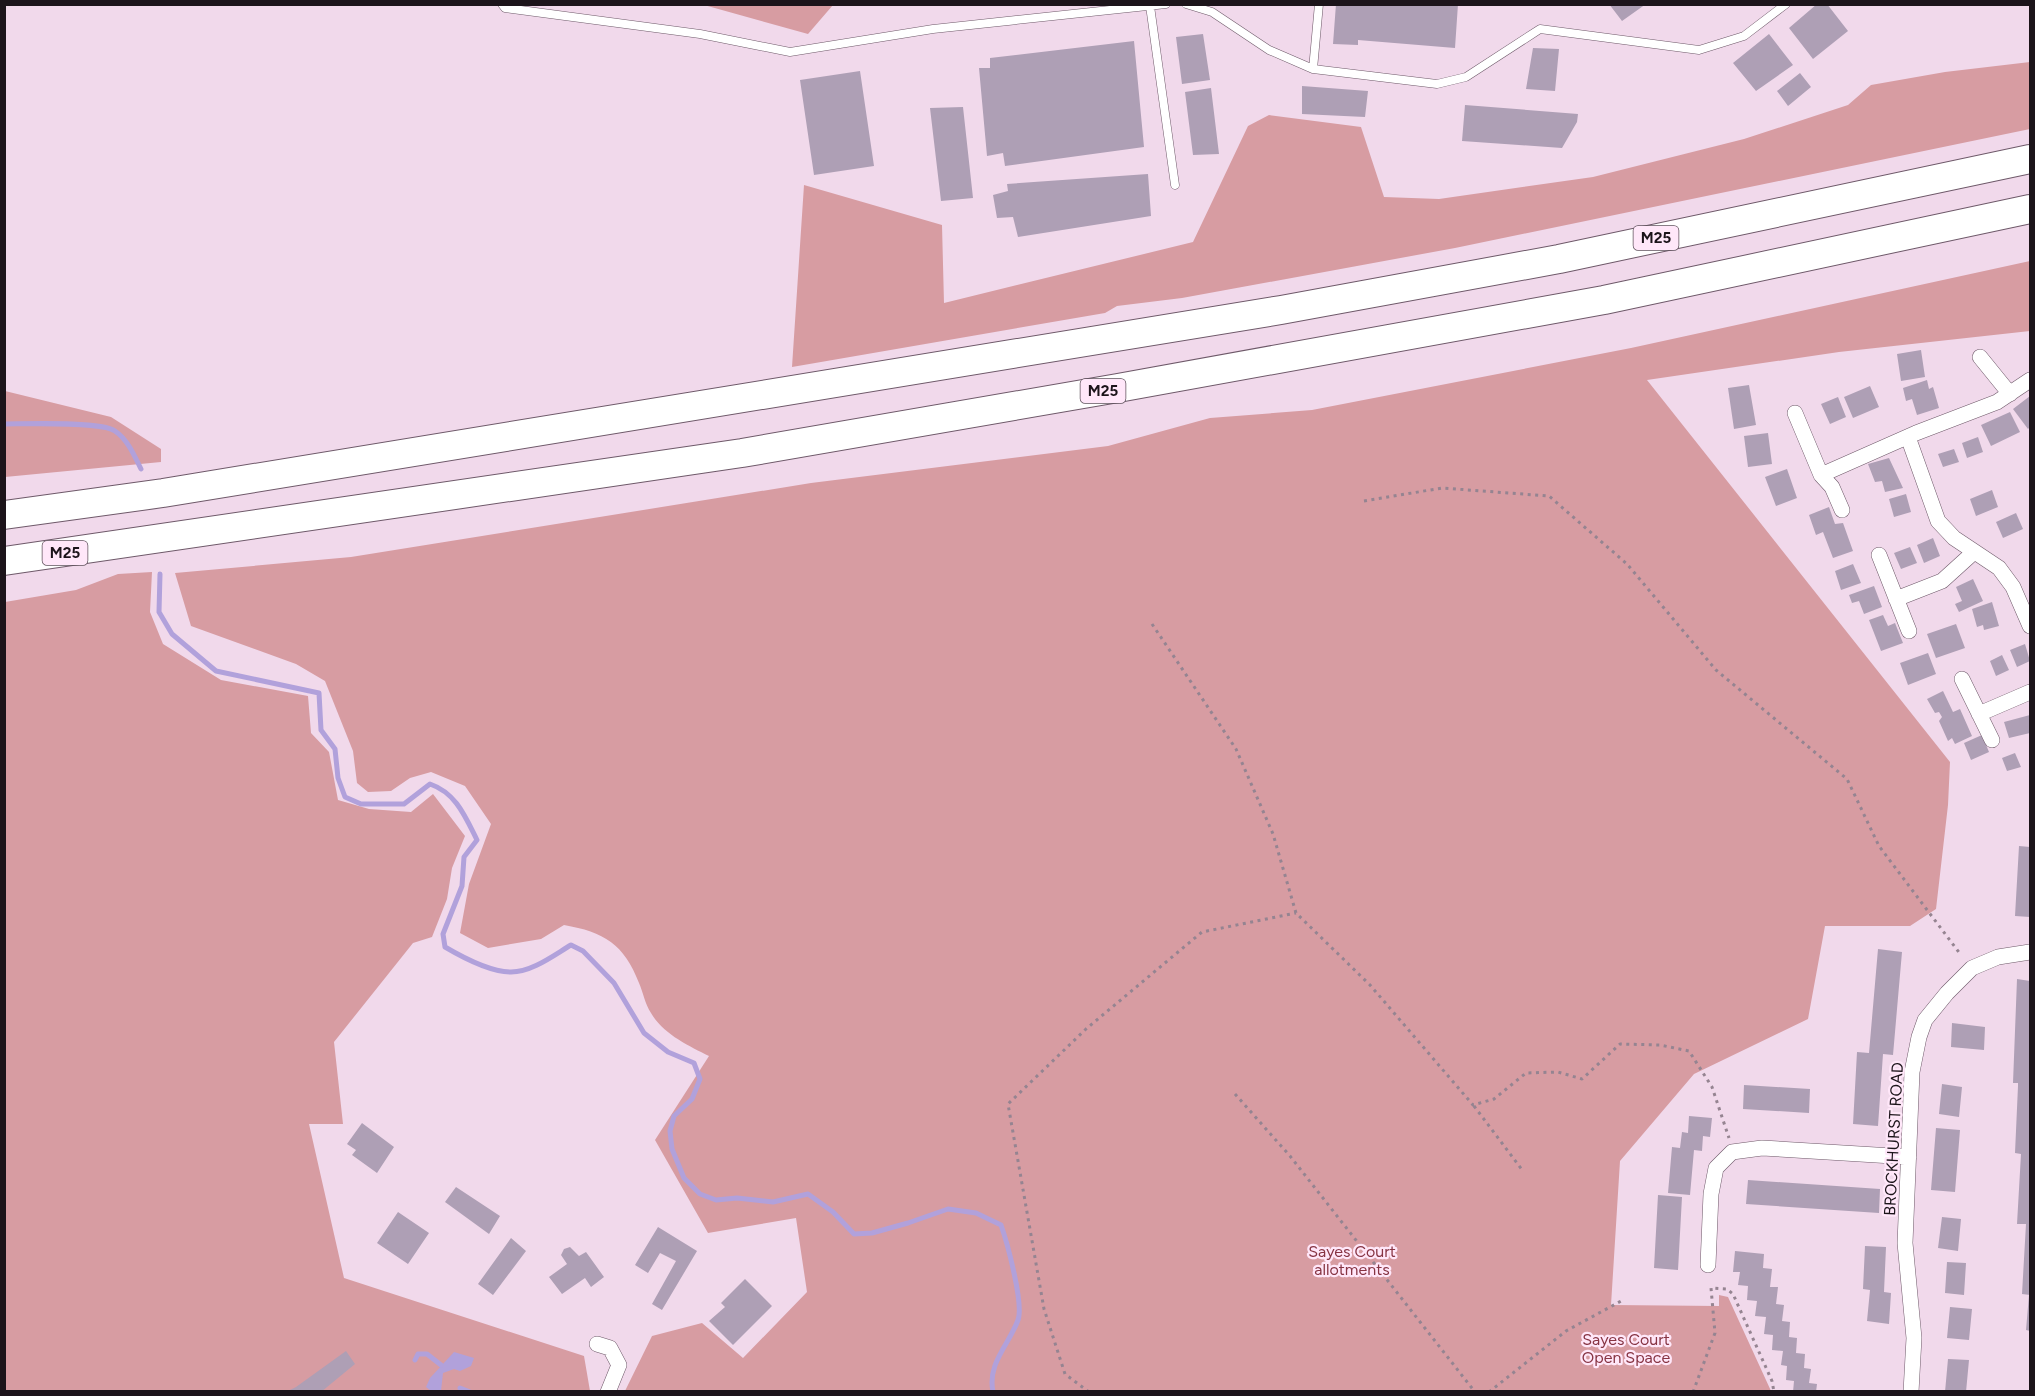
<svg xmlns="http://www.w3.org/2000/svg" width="2035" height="1396" font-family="Figtree,sans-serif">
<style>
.green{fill:#d79ca2}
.water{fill:#b1a1db}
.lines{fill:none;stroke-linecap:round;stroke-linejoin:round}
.stream{stroke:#b1a1db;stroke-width:5}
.building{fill:#ae9fb5}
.service-casing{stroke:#6e5969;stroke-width:9}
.minor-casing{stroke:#6e5969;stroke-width:16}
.motorway-casing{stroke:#6e5969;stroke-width:30}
.path{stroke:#958491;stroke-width:3;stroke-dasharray:3 4.5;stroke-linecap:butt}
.service{stroke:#fff;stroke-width:8}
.minor{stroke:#fff;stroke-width:15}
.motorway{stroke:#fff;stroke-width:28}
.labels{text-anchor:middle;stroke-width:4.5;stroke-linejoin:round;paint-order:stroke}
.shield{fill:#ffe7f9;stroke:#60535d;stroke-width:1.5}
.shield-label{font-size:15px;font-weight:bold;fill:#1c141a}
.street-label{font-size:16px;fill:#1c141a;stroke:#ffe7f9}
.park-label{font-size:16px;fill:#873443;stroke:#ffe7f9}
</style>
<rect width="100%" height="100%" fill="#f1d9eb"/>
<!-- green -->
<path class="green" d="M704,5L833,4V5L808,34Z
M2030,62V129L1455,248L1182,298L1117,306L1105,313L792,367L804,185L942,225L944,303L1193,242L1248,126L1269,115L1361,127L1384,197L1439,199L1593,177L1744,139L1848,105L1871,85L1945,72Z
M2030,261V331L1839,352L1647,380L1950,762L1948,805L1936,909L1910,926H1825L1808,1019L1694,1074L1620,1161L1611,1305L1719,1306V1295L1728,1297L1771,1391H625L652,1336L702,1323L743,1358L807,1292L796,1218L708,1233L655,1140L709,1056C689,1046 663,1034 651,1013C645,1004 643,992 639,983C624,944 604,932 564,925L541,939L488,948L460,933L469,884L491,824L465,786L431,772L410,778L391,791L368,792L357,783L353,751L325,681L296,664L191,626L175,573L351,557L811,483L1108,446L1210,418L1312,410L1631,348Z
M5,391L111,417L161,449V462L5,477Z
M152,572L150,612L163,644L221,680L308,696L311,733L329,752L338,800L369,809L411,812L433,794L465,836L452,868L447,899L432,937L413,943L334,1042L343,1124H309L344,1278L584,1356L590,1391L5,1392V602L76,590L118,574Z"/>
<!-- water -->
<path class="water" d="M454,1352L474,1358L471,1366L460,1371L454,1369L443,1373L441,1391H431L426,1387L430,1378Z"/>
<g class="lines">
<!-- stream -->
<path class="stream" d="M4,424C25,424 101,421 115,431C128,440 134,455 141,469
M160,574L159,612L172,634L216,671L319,693L321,730L335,749L338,778L345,797L361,804H404L430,784C456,793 465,816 477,840L464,857L462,886L443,934L445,947C462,957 491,972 511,972C532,972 554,955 571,945L583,951L614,983L644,1033L668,1052L694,1063L700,1079L692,1099L674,1116L670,1131L672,1149L684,1178L700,1194L716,1200L737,1198L773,1202L808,1194L833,1212L854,1234L872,1233L908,1223L948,1209L976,1213L1001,1225C1007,1242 1024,1304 1018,1320C1009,1345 987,1363 993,1392
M415,1360L418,1354H427L441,1365
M460,1388L470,1392"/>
</g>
<!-- building -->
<path class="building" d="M1336,4H1458L1455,48L1358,40V45L1333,44Z
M1609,4H1646L1622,21Z
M1817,4H1827L1848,31L1813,59L1789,28Z
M1203,34L1210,80L1182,84L1176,37Z
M1769,34L1793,65L1756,91L1733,63Z
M1134,41L1144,147L1005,166L1003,153L987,156L979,68H990V58Z
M1533,48L1559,49L1555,91L1526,89Z
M860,71L874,166L814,175L800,80Z
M1800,73L1811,87L1788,106L1777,91Z
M1302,86L1368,91L1365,117L1302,114Z
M1211,88L1219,154L1193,155L1185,92Z
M1465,105L1578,114L1577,122L1562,148L1462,141Z
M963,107L973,198L941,201L930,108Z
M1148,174L1151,216L1018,237L1013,217L997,218L993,195L1008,191L1007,184Z
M1921,350L1925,377L1901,381L1897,354Z
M1927,380L1929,389L1933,387L1939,408L1917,415L1912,399L1906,401L1903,388Z
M1749,385L1756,425L1734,429L1728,388Z
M1870,386L1879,407L1853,418L1844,397Z
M2030,396V427L2028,429L2013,409Z
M1838,397L1846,417L1830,424L1821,404Z
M2010,412L2020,432L1991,446L1981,425Z
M1768,433L1772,464L1748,467L1744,436Z
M1978,437L1983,452L1967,458L1962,443Z
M1954,449L1959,462L1943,467L1938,454Z
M1889,458L1903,488L1885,492L1882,481L1875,482L1868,464Z
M1787,469L1797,498L1776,506L1765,477Z
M1992,490L1998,507L1976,516L1970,499Z
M1906,494L1911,512L1894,517L1889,499Z
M1829,507L1835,524L1843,523L1853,551L1833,558L1823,532L1816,535L1809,515Z
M2016,513L2023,529L2003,538L1996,522Z
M1933,538L1940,556L1924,563L1917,545Z
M1910,547L1917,563L1901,569L1894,553Z
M1853,564L1861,583L1841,590L1835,571Z
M1973,579L1983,601L1959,612L1955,604L1962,601L1956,587Z
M1874,586L1882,607L1864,614L1859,601L1852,603L1849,595Z
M1992,602L1999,626L1984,630L1983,625L1977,627L1972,609Z
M1883,615L1888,626L1895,623L1903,643L1881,651L1869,620Z
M1956,624L1965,648L1936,658L1927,634Z
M2025,644L2030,661L2017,667L2010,650Z
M1928,653L1936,674L1908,685L1900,663Z
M2002,655L2009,670L1996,676L1990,661Z
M1943,691L1953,712L1960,709L1972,736L1955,744L1952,738L1948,741L1939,721L1942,717L1939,712L1935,713L1927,699Z
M2030,715V733L2009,738L2004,722Z
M1982,735L1989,752L1971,760L1964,743Z
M2015,753L2021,767L2007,771L2002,758Z
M2019,846L2030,847V917L2015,916Z
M1878,949L1902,952L1893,1055L1883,1054L1878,1126L1853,1124L1857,1052L1869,1053Z
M2017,979L2030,981V1295L2022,1294L2026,1224H2017L2021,1154L2015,1153L2018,1086V1083H2013Z
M1952,1023L1985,1027L1984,1050L1951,1047Z
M1942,1084L1962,1087L1959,1117L1939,1114Z
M1744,1085L1810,1089L1809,1113L1743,1109Z
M1689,1116L1712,1118L1710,1137L1703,1136L1702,1151L1694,1150L1690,1195L1668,1193L1672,1147L1680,1148L1682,1132L1688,1133Z
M362,1123L394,1147L377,1173L352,1155L356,1150L347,1144Z
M1936,1128L1960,1130L1955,1192L1931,1190Z
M1748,1180L1880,1189L1879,1213L1746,1204Z
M456,1187L500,1216L489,1234L445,1202Z
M1658,1195L1682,1197L1678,1270L1654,1268Z
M398,1212L429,1233L408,1264L377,1243Z
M1942,1217L1961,1219L1958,1251L1938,1248Z
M658,1227L697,1251L662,1310L652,1304L676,1261L660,1253L648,1273L635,1265Z
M511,1238L526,1251L493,1295L478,1284Z
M1865,1246L1886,1247L1884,1292L1891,1293L1889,1324L1867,1321L1870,1290L1863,1289Z
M570,1247L579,1256L586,1252L604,1277L591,1287L585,1278L562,1294L549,1277L567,1264L561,1255L564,1249Z
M1735,1251L1764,1254L1763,1268L1772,1269L1770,1287H1778L1776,1304L1784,1305L1782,1321L1790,1322L1789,1337L1797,1338L1796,1353L1805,1354L1804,1368L1811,1369L1809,1383L1817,1384L1816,1392H1793L1794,1381L1786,1380L1787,1366L1781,1365L1783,1351L1772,1350L1773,1335L1764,1334L1766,1317L1755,1316L1757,1301L1747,1300L1748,1286L1738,1285L1740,1272H1733Z
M1947,1262L1966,1263L1964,1295L1945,1293Z
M745,1279L772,1306L733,1345L709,1321L725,1307L721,1303Z
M2029,1295H2030V1331L2026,1330Z
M1950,1307L1972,1309L1969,1340L1947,1338Z
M346,1351L355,1364L321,1392H286L296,1387Z
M1948,1359L1969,1360L1966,1392H1945Z"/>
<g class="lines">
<!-- service casing -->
<g class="service-casing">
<path id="service" d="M502,4L505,8L700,34L790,52L933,29L1166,4
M1186,4L1212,12L1269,50L1313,69L1437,84L1466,77L1540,29L1699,50L1744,36L1786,4
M1150,6L1175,185
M1313,69L1319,4"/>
</g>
<!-- minor casing -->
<g class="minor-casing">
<path id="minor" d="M1980,357L2010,394
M1795,413L1821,475L1832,487L1842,510
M1908,437L1938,521L1954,538L1999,568L2013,587L2030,626
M1821,475L1916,433L1997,402L2030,380
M1879,555L1909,631
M1896,599L1942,581L1974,552
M1962,679L1992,740
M1979,714L2030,692
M1708,1265L1711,1194L1716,1168L1732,1152L1762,1148L1909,1157
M597,1344L610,1348L619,1365L608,1392
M1911,1392L1914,1338L1905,1243L1912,1072L1919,1037L1925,1020L1947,993L1972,968L1998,957L2030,952"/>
</g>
<!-- motorway casing -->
<g class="motorway-casing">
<path id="motorway" d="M4,515L163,493L1281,310L1559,259L2030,159
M4,561L742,453L1118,388L1604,300L2030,209"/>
</g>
<!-- path -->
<path class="path" d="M1364,501L1442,488L1549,496L1627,564L1716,670L1847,779L1879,846L1961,955
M1152,624L1236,749L1273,834L1296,913L1370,985L1473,1105L1494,1099L1526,1073L1558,1072L1582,1079L1620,1044L1660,1045L1689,1051L1712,1087L1729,1138
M1235,1094L1290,1156L1475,1392
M1474,1106L1523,1171
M1089,1392L1065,1374L1044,1309L1008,1104L1086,1029L1202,932L1296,913
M1489,1392L1566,1331L1623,1300
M1693,1392L1715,1333L1711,1288L1727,1289L1733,1294L1772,1381L1774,1392"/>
<!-- service -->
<use href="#service" class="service"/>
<!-- minor -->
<use href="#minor" class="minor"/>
<!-- motorway -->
<use href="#motorway" class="motorway"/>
</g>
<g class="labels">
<!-- shield labels -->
<g class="shield">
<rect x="1633.5" y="226" width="45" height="24" rx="4.5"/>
<rect x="1080.5" y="379" width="45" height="24" rx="4.5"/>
<rect x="42.5" y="541" width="45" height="24" rx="4.5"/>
</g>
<g class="shield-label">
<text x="1656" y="243">M25</text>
<text x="1103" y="396">M25</text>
<text x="65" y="558">M25</text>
</g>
<!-- street labels -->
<g class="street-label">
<text transform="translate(1893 1139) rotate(-87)" y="6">BROCKHURST ROAD</text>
</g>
<!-- park labels -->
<g class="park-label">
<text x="1352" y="1257">Sayes Court<tspan x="1352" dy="18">allotments</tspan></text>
<text x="1626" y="1345">Sayes Court<tspan x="1626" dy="18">Open Space</tspan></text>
</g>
</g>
<!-- border -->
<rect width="2035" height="1396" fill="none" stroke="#1c141a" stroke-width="12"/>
</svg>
